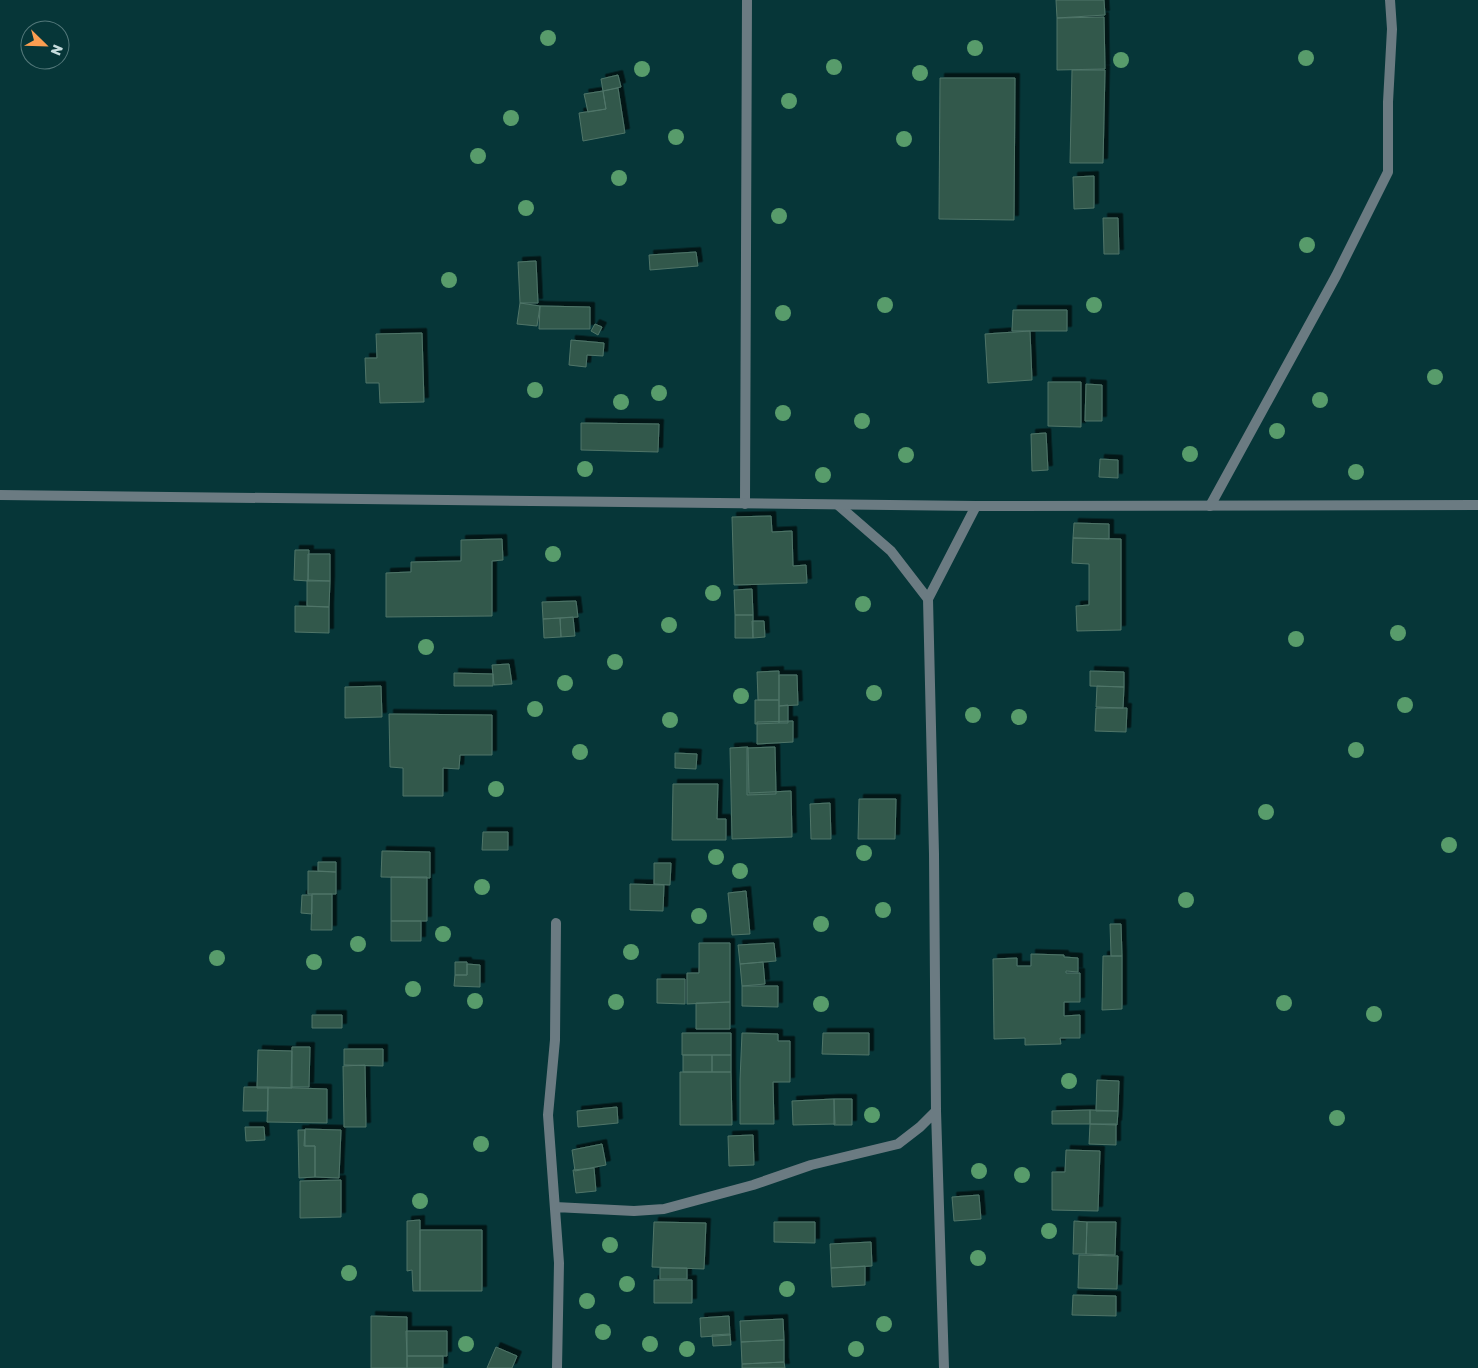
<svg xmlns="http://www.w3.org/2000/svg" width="1478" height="1368" font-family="Rubik,sans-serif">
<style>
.building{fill:#33584c;stroke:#4f7568;filter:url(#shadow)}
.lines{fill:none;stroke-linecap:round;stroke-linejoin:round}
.minor{stroke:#6b7b82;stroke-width:10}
.tertiary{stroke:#6b7b82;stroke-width:10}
.tree{fill:#589c6b}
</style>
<defs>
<filter id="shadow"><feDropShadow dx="4.5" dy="-4.5" stdDeviation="0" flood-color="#0009"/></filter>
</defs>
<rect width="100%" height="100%" fill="#063638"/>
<!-- building -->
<path class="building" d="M1056,0H1104L1105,15L1057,18Z
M1104,17L1105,69L1057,70V18Z
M1072,70H1105L1103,163H1070Z
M618,75L621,87L603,91L601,79Z
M940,78H1015L1014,220L939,219Z
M618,88L625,133L583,141L579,113L606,109L603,91Z
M603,91L606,109L588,112L584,94Z
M1094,176V208L1074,209L1073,177Z
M1103,218H1118L1119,254H1104Z
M696,252L698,266L650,270L649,255Z
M536,261L538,303H520L518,262Z
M520,303L540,306L537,326L517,324Z
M540,306L590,307V329H539Z
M1013,310H1067V331H1012Z
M595,324L602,327L598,335L591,331Z
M1030,331L1032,380L988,383L985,334Z
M422,333L424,402L380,403L379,383H366L365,358H377L376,334Z
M571,340L604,343L603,356L587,355L586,367L569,365Z
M1048,382H1081V427L1048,426Z
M1086,384L1102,385V421H1085Z
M581,423L659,424L658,452L581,450Z
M1046,433L1048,470L1032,471L1031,434Z
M1100,459L1118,460V478L1099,477Z
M771,516L772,532L792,531L793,566L806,565L807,583L734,585L732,517Z
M1074,523L1109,524V539L1073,538Z
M1073,538L1121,539V630L1077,631L1076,606L1089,605V564L1072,563Z
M502,539L503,560L492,561V616L386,617V573L411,572V562L461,561V540Z
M295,550H309L308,581L294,580Z
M308,554H330V581H308Z
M307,580L330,581L329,607L307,606Z
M752,589L753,615H735L734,590Z
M576,601L578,617L543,619L542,602Z
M295,606L329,607V633L295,632Z
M735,615H753V638H735Z
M573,617L575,636L561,637L560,618Z
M560,618L561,637L544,638L543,619Z
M752,621H764L765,637L753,638Z
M509,664L512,684L494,685L492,665Z
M779,671V700H758L757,672Z
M1090,671L1124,672V687L1090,686Z
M454,673L493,674V686H454Z
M779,675H797L798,705L779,706Z
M381,686L382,717L345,718V687Z
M1097,686L1124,687L1123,708L1096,707Z
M755,700H779V723L755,724Z
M788,705V723H779V706Z
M1096,708H1127L1126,732L1095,731Z
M389,714L492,715V755H460L459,769L443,768V796H403V768L390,767Z
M793,721V742L757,744V722Z
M748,747L749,793L791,791L792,837L732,839L730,748Z
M775,747L776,794L747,795V748Z
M675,753L697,754L696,769L675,768Z
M673,784H718L717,819H726V840H672Z
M859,799H896L895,839H858Z
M830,803L831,839H811L810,804Z
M483,832H508V850H482Z
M382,851L430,852V878L381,877Z
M318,862H336V872L318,871Z
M654,863H671L670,885L654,884Z
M308,871L336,872V894H308Z
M391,877H427V921H391Z
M630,884L664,885L663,911L630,910Z
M746,891L750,934L732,935L728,893Z
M312,894H332V930H311Z
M302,895H312V914L301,913Z
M391,921H421V941H391Z
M1110,924H1121L1122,956H1111Z
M699,943H730V1002L687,1004V973H699Z
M774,943L776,961L740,964L738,945Z
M1031,954L1064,955V957L1078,958V972L1066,971V973H1080V1002H1064V1016L1080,1015V1038H1060L1061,1044L1025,1045V1038L994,1039L993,959L1017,958V966H1031Z
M1103,956H1122V1009L1102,1010Z
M455,962H467V975H455Z
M763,962L765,984L742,986L740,964Z
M467,964L480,965V987L454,986L455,975H467Z
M657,979H685V1004L657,1003Z
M742,986H778V1007L742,1006Z
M730,1002V1029H696V1003Z
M312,1015H342V1028H312Z
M682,1033H731V1055H682Z
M742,1033L778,1034V1041H790V1082H773L774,1124H740V1080Z
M823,1033H869V1055L822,1054Z
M292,1047H310L309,1087H291Z
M344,1049H383V1066L344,1065Z
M258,1050L292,1051V1088H257Z
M683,1055H712V1072H683Z
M712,1055H731V1072H712Z
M365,1065L366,1127H344L343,1066Z
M680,1072H731L732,1125H680Z
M1097,1080L1119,1081L1118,1111H1096Z
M244,1087H268V1111H243Z
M268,1087L327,1089V1123L267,1122Z
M834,1099L835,1124L793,1125L792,1101Z
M834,1099H852V1125H834Z
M617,1107L618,1123L578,1127L577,1111Z
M1090,1110V1124H1052V1111Z
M1090,1110L1118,1111L1117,1125L1090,1124Z
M1090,1124H1116V1145L1089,1144Z
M245,1127H264L265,1140L246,1141Z
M305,1129L341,1130L339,1178L315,1177V1146H304Z
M298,1130H305V1146H315V1177L299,1178Z
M753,1135L754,1165L729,1166L728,1136Z
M602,1144L606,1165L575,1171L572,1150Z
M1066,1150L1100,1151L1098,1211L1052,1210V1172H1065Z
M594,1168L596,1191L576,1193L573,1170Z
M341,1180V1217L300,1218V1181Z
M979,1195L981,1219L954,1221L952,1197Z
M420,1220V1291H413L412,1270L407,1271V1221Z
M1074,1221L1087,1222L1086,1254H1073Z
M654,1222L706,1223L704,1269L652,1267Z
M774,1222H815V1243L774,1242Z
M1087,1222H1116L1115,1255L1086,1254Z
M420,1230H482V1291H420Z
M871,1242L872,1266L831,1268L830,1244Z
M1079,1255L1118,1256L1117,1289L1078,1288Z
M865,1266V1285L832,1287L831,1268Z
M660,1268H687V1279H660Z
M654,1280H692V1303H654Z
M1073,1295L1116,1296V1316L1072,1315Z
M371,1316L407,1317V1368H371Z
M729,1316L730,1335L701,1337L700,1318Z
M783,1319L784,1340L741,1342L740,1321Z
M406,1331H447V1356H407Z
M730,1334L731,1345L713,1346L712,1335Z
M784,1340V1362L742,1364L741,1342Z
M496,1347L517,1356L512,1368H487Z
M407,1356H443V1368H407Z
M784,1362L785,1368H742V1364Z"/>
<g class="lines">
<!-- minor -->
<path class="minor" d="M745,504L747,0
M838,505L891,551L928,599
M1210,506L1336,276L1388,172V102L1392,29L1390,0
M556,923L555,1040L548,1115L559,1263L557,1368
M555,1207L634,1211L664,1209L753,1185L811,1165L898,1144L920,1127L936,1111
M944,1368L936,1111L934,854L928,599L976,506"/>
<!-- tertiary -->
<path class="tertiary" d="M0,495L976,506L1478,505"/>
</g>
<!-- trees -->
<g class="tree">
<circle cx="548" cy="38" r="8"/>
<circle cx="975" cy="48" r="8"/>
<circle cx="1306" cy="58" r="8"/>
<circle cx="1121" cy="60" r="8"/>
<circle cx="834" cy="67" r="8"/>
<circle cx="642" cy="69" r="8"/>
<circle cx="920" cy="73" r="8"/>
<circle cx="789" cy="101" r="8"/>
<circle cx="511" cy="118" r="8"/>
<circle cx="676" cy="137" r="8"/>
<circle cx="904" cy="139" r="8"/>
<circle cx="478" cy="156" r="8"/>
<circle cx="619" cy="178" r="8"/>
<circle cx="526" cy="208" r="8"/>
<circle cx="779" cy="216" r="8"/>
<circle cx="1307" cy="245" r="8"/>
<circle cx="449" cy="280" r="8"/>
<circle cx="885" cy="305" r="8"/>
<circle cx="1094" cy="305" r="8"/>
<circle cx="783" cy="313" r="8"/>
<circle cx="1435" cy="377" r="8"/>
<circle cx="535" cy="390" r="8"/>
<circle cx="659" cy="393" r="8"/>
<circle cx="1320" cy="400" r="8"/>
<circle cx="621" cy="402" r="8"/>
<circle cx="783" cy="413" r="8"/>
<circle cx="862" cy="421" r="8"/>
<circle cx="1277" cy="431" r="8"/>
<circle cx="1190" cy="454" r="8"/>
<circle cx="906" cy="455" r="8"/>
<circle cx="585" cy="469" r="8"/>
<circle cx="1356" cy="472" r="8"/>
<circle cx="823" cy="475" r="8"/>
<circle cx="553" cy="554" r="8"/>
<circle cx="713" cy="593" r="8"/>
<circle cx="863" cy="604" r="8"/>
<circle cx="669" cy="625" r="8"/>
<circle cx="1398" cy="633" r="8"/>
<circle cx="1296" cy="639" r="8"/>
<circle cx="426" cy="647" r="8"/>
<circle cx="615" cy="662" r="8"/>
<circle cx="565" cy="683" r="8"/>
<circle cx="874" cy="693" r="8"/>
<circle cx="741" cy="696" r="8"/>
<circle cx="1405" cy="705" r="8"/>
<circle cx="535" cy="709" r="8"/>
<circle cx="973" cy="715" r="8"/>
<circle cx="1019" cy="717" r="8"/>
<circle cx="670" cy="720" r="8"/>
<circle cx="1356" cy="750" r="8"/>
<circle cx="580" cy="752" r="8"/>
<circle cx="496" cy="789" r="8"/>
<circle cx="1266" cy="812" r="8"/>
<circle cx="1449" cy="845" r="8"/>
<circle cx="864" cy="853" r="8"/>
<circle cx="716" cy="857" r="8"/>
<circle cx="740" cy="871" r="8"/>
<circle cx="482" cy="887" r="8"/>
<circle cx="1186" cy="900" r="8"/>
<circle cx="883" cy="910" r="8"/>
<circle cx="699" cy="916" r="8"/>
<circle cx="821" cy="924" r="8"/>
<circle cx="443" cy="934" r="8"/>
<circle cx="358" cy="944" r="8"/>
<circle cx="631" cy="952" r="8"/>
<circle cx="217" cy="958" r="8"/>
<circle cx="314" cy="962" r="8"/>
<circle cx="413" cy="989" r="8"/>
<circle cx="475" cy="1001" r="8"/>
<circle cx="616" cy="1002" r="8"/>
<circle cx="1284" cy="1003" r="8"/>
<circle cx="821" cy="1004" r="8"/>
<circle cx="1374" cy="1014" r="8"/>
<circle cx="1069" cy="1081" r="8"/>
<circle cx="872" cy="1115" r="8"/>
<circle cx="1337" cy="1118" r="8"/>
<circle cx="481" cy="1144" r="8"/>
<circle cx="979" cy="1171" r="8"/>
<circle cx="1022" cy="1175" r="8"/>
<circle cx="420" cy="1201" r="8"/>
<circle cx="1049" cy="1231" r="8"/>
<circle cx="610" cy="1245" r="8"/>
<circle cx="978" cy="1258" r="8"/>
<circle cx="349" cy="1273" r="8"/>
<circle cx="627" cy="1284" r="8"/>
<circle cx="787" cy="1289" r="8"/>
<circle cx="587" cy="1301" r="8"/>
<circle cx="884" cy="1324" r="8"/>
<circle cx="603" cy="1332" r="8"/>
<circle cx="466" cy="1344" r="8"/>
<circle cx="650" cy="1344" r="8"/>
<circle cx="687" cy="1349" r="8"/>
<circle cx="856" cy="1349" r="8"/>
</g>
<!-- north arrow -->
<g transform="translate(45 45) rotate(113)"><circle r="24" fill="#063638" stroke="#53787a"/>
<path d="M0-4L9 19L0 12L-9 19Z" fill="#fb9e51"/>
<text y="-8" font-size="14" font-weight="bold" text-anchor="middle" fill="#c6dcdd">N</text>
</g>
</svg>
